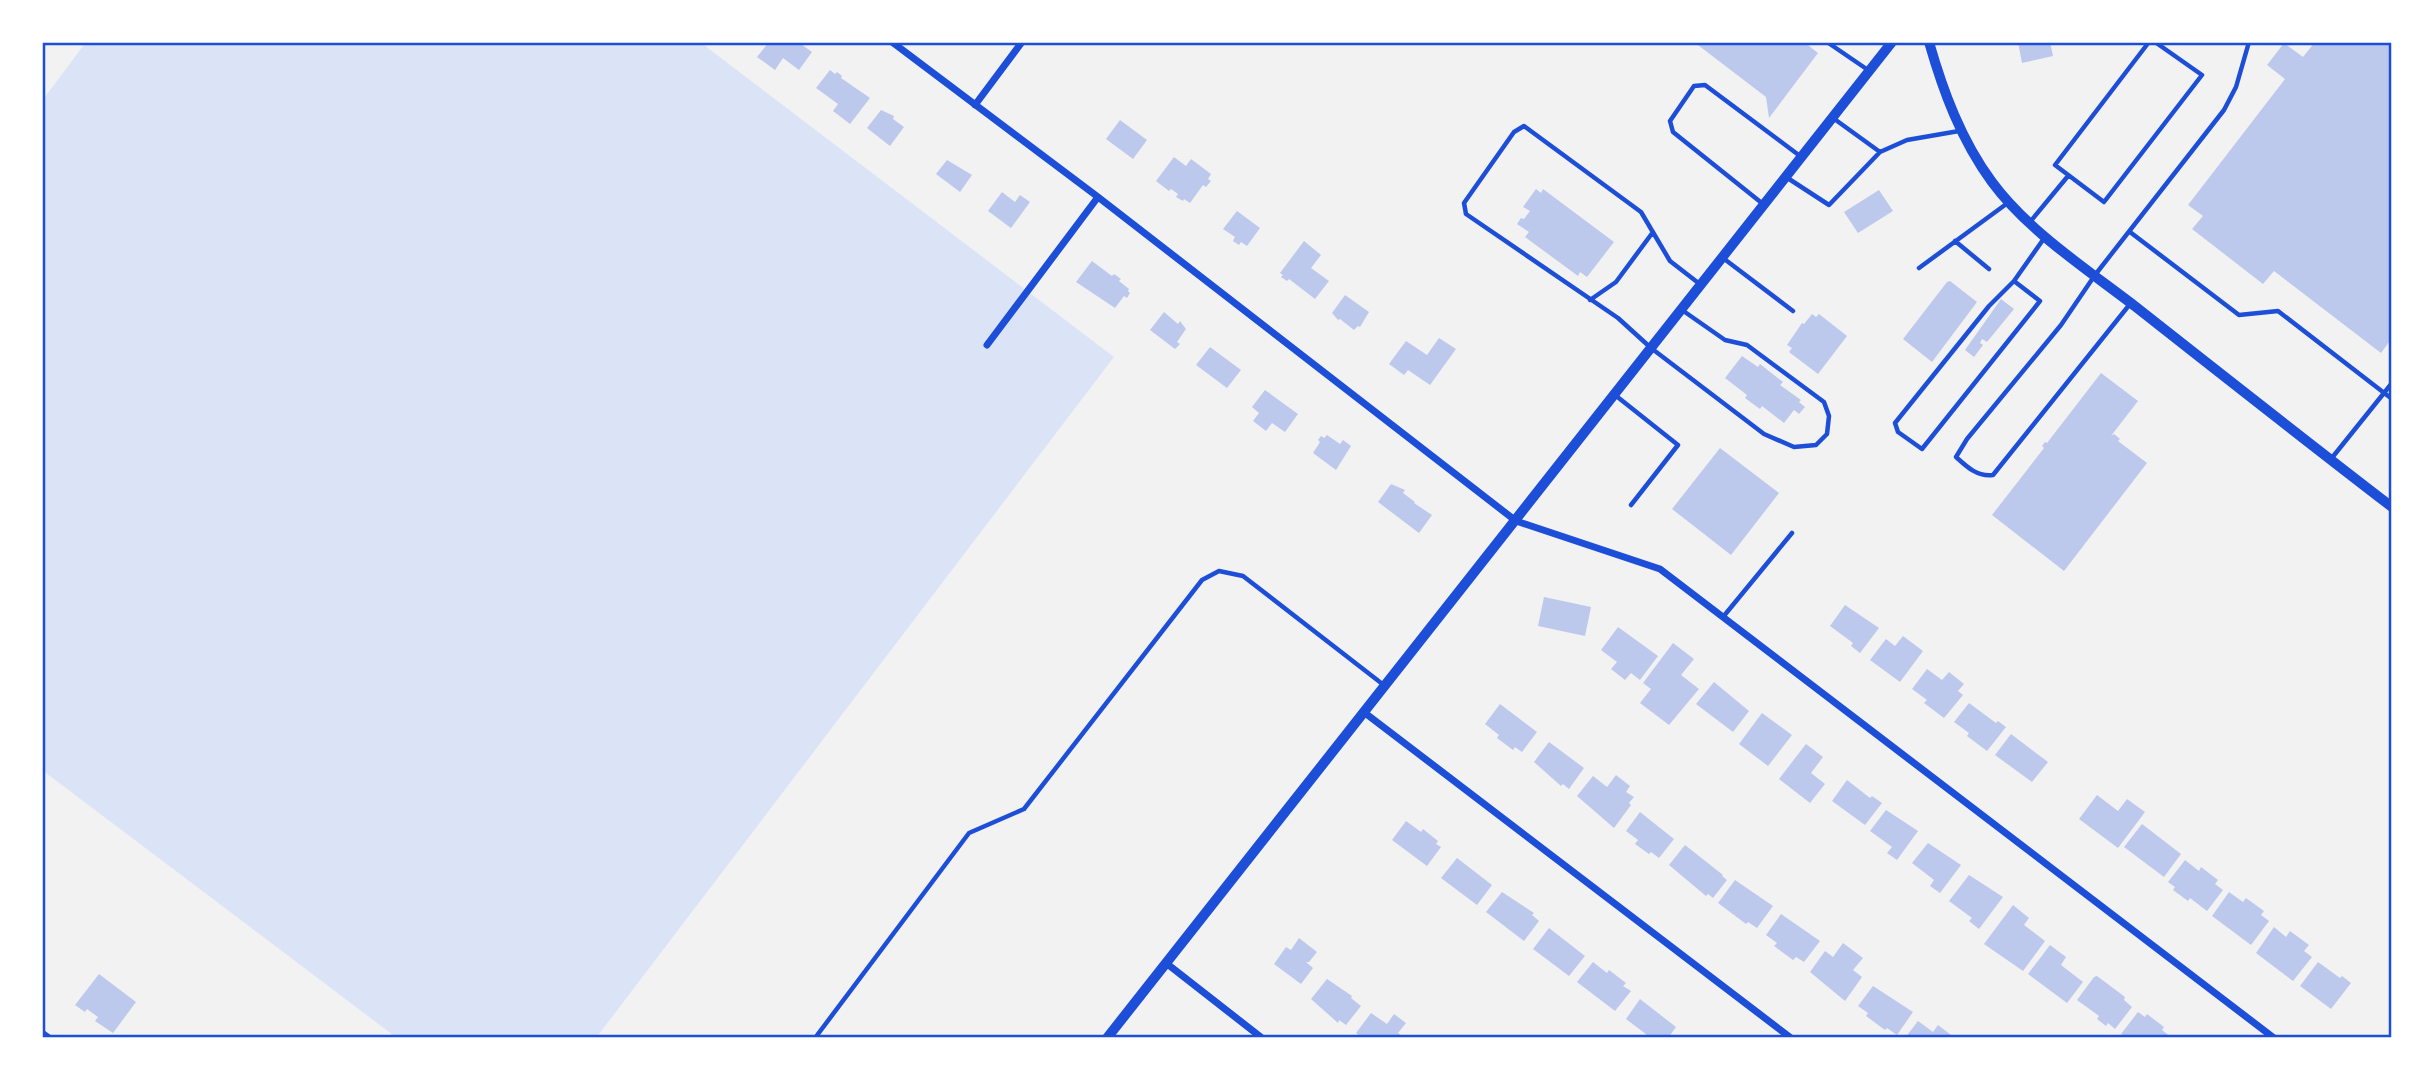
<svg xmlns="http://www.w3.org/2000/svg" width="2434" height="1080" font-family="Karla,sans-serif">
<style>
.green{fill:#dbe4f7}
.building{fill:#bdc9ec}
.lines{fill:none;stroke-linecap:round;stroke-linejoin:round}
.service{stroke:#1d4ed8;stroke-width:4.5}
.minor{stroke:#1d4ed8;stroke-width:7}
.secondary{stroke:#1d4ed8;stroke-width:10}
.neatline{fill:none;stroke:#1d4ed8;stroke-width:2.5}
</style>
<rect width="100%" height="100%" fill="#f2f2f2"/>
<!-- green -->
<path class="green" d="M86,42H700L1114,357L596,1038H397L42,770V101Z"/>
<!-- building -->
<path class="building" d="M769,42H798L812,52L799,70L783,58L775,70L757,57Z
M1694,42H1804L1818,53L1769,118L1766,97Z
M2018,42H2050L2053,56L2022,63Z
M2315,42H2392V338L2381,353L2274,271L2263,284L2192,229L2203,216L2188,205L2285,79L2267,65L2284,43L2303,57Z
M830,70L835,74L837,72L842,76L841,78L870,98L850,124L833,111L838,104L816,88Z
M881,110L894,116L893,119L904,127L890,146L867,128Z
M1120,120L1147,140L1133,159L1106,139Z
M1174,157L1186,166L1191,159L1211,174L1208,179L1211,181L1206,187L1203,185L1190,203L1184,199L1183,201L1176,197L1178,194L1171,189L1169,191L1156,181Z
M947,160L972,175L960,192L936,174Z
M1536,189L1541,193L1543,189L1614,242L1587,277L1580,272L1578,276L1525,237L1529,232L1517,224L1521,218L1524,219L1530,211L1523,207Z
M1879,190L1893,211L1858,233L1844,212Z
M1002,192L1015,202L1020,195L1030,202L1011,228L988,211Z
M1237,211L1260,228L1247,246L1241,242L1239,245L1233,241L1235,237L1223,229Z
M1304,241L1321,255L1311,268L1329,281L1315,299L1289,279L1287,281L1281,277L1283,275L1280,273Z
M1092,261L1112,276L1114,274L1121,279L1119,281L1129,289L1128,291L1130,293L1127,298L1124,296L1115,308L1076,282Z
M1950,281L1977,302L1932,362L1903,339L1947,282Z
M1345,295L1369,312L1360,327L1358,326L1354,330L1340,319L1338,320L1332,313Z
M2001,299L2014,309L1987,342L1982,339L1980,343L1983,345L1974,357L1965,350Z
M1164,312L1178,324L1180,321L1186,329L1177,342L1180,344L1175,349L1150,330Z
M1812,314L1816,317L1819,314L1847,336L1818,374L1789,352L1792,348L1787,345L1802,323L1804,324Z
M1439,338L1456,349L1430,385L1408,370L1404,375L1389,364L1406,341L1427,355Z
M1210,347L1241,370L1227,388L1196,365Z
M1742,356L1758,367L1760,364L1783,382L1780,385L1801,400L1799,402L1805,407L1799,414L1794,410L1784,423L1762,406L1760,409L1745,398L1747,395L1725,378Z
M2101,373L2138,401L2111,436L2114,434L2120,439L2118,441L2147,463L2064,571L1992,515L2044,448L2042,446L2045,442L2047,443Z
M1265,390L1298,414L1285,432L1272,423L1266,431L1253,421L1259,413L1252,407Z
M1327,435L1340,444L1343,440L1351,446L1336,470L1313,453L1320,442L1318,440L1321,436L1324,438Z
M1720,448L1779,493L1731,555L1672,509Z
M1391,484L1405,490L1403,493L1415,502L1414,503L1432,515L1419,533L1378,502Z
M1544,597L1591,607L1585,636L1538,626Z
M1845,605L1879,628L1860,653L1851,646L1853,643L1830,626Z
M1618,627L1658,656L1640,680L1631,673L1625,680L1611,669L1617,662L1601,650Z
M1903,636L1923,651L1900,682L1870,660L1886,639L1895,646Z
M1673,643L1694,659L1681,675L1699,689L1669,725L1640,703L1651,689L1643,683Z
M1927,669L1942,680L1949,672L1964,684L1958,691L1963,695L1944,718L1924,703L1927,700L1912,689Z
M1714,682L1749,711L1733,732L1696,704Z
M1969,703L1996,723L1998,721L2006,727L1987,751L1967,736L1969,733L1954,722Z
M1500,704L1537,732L1522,752L1515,747L1513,750L1497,738L1499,735L1485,724Z
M1762,713L1792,735L1768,766L1739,744Z
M2011,734L2048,762L2032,782L1995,755Z
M1549,742L1584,768L1569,789L1563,784L1561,786L1534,762Z
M1806,744L1823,757L1811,773L1825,784L1810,803L1779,779Z
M1616,775L1630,786L1626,792L1634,797L1629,803L1631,805L1614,828L1577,796L1593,776L1607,787Z
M1847,780L1870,798L1872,796L1882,803L1865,825L1832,801Z
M2097,795L2118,811L2127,799L2145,812L2118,848L2079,819Z
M1886,810L1918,831L1897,860L1887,853L1892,847L1870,831Z
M1640,812L1674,839L1659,858L1651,852L1649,854L1635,844L1638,840L1626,831Z
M1406,821L1421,832L1423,829L1438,841L1436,844L1441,847L1427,866L1392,840Z
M2142,824L2181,854L2164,877L2124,847Z
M1928,843L1961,865L1940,893L1930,886L1934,880L1912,863Z
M1685,845L1723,875L1722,876L1727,880L1713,898L1708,894L1706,896L1669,865Z
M1457,858L1492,885L1477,905L1441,878Z
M2185,860L2199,871L2201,867L2218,880L2215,884L2223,890L2207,911L2190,898L2188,901L2173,890L2175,887L2168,882Z
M1969,875L2003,897L1979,929L1969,921L1972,918L1949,901Z
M1735,880L1773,906L1757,928L1748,922L1746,924L1718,903Z
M1502,892L1534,913L1532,915L1539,921L1524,941L1486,912Z
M2229,892L2243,902L2246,898L2264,911L2261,915L2269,921L2251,945L2212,916Z
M2013,905L2029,918L2024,925L2045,941L2023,971L1984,944Z
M1781,914L1820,941L1804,962L1796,957L1793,960L1774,946L1777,943L1766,935Z
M2274,927L2286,937L2290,931L2309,945L2304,951L2312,957L2293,981L2256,953Z
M1549,928L1585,956L1569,976L1533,949Z
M1299,938L1317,952L1309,962H1306L1313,968L1301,984L1274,964L1286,947L1291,950Z
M1843,943L1863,958L1853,970L1862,977L1845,1001L1810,972L1825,951L1833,957Z
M2050,945L2066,957L2061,965L2083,982L2067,1003L2028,974Z
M1593,962L1607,973L1609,970L1626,983L1623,986L1631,991L1615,1011L1577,982Z
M2318,962L2340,978L2342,976L2351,983L2331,1009L2300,986Z
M99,974L136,1002L113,1033L95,1021L98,1017L87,1009L85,1012L75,1005Z
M2097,976L2125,997L2124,1000L2132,1007L2115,1029L2108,1023L2106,1026L2097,1019L2099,1016L2077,1000L2094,977Z
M1327,979L1352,996L1351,998L1361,1006L1346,1025L1339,1020L1338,1023L1311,999Z
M1873,986L1913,1012L1897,1035L1887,1028L1885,1030L1866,1016L1868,1013L1858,1006Z
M1640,999L1676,1027L1668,1038H1651L1626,1019Z
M2138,1012L2145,1017L2147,1014L2164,1027L2162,1030L2172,1038H2126L2121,1034Z
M1371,1013L1387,1024L1394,1014L1406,1023L1398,1033L1405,1038H1363L1356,1033Z
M1918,1021L1933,1032L1938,1025L1955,1038H1905Z"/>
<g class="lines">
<!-- service -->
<path class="service" d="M1827,42L1868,70
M2149,42L2055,165L2104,202L2202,75L2155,42
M1833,118L1880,152
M1786,177L1829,205L1880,152L1907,140L1959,131
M1763,204L1673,132L1670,121L1694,86L1705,85L1800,156
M2030,222L2068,176
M2130,232L2239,315L2278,311L2392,399
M1955,241L1989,269
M1723,258L1793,311
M1919,268L2009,202
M2014,281L2040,301L1922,449L1898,432L1895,423L1989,306L2014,281L2045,237
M1590,300L1616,282L1653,232
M2130,304L1993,475C1978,477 1968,468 1956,457L1967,439L2061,325L2095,275L2224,110L2236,87L2249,42
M1682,310L1725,340L1747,345L1824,402L1829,416L1827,434L1816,445L1794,447L1764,434L1651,348L1618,318L1466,214L1464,203L1514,132L1524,126L1641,212L1670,261L1701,285
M1615,395L1678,445L1631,505
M2331,459L2392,383
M1723,617L1792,533
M815,1038L969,833L1024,809L1202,580L1219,571L1243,576L1385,686"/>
<!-- minor -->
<path class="minor" d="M892,42L1098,197L1516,521L1660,569L2274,1038
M975,105L1022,42
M987,345L1098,197
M1365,713L1791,1038
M1166,963L1262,1038
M42,1033L49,1038"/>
<!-- secondary -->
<path class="secondary" d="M1929,42C1943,91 1961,140 1992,182C2028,231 2088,270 2136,307C2221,374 2306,441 2392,507
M1107,1038L1892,42"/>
</g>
<!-- border -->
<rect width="2434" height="1080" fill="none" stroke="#ffffff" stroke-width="88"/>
<rect x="44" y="44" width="2346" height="992" class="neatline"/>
</svg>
